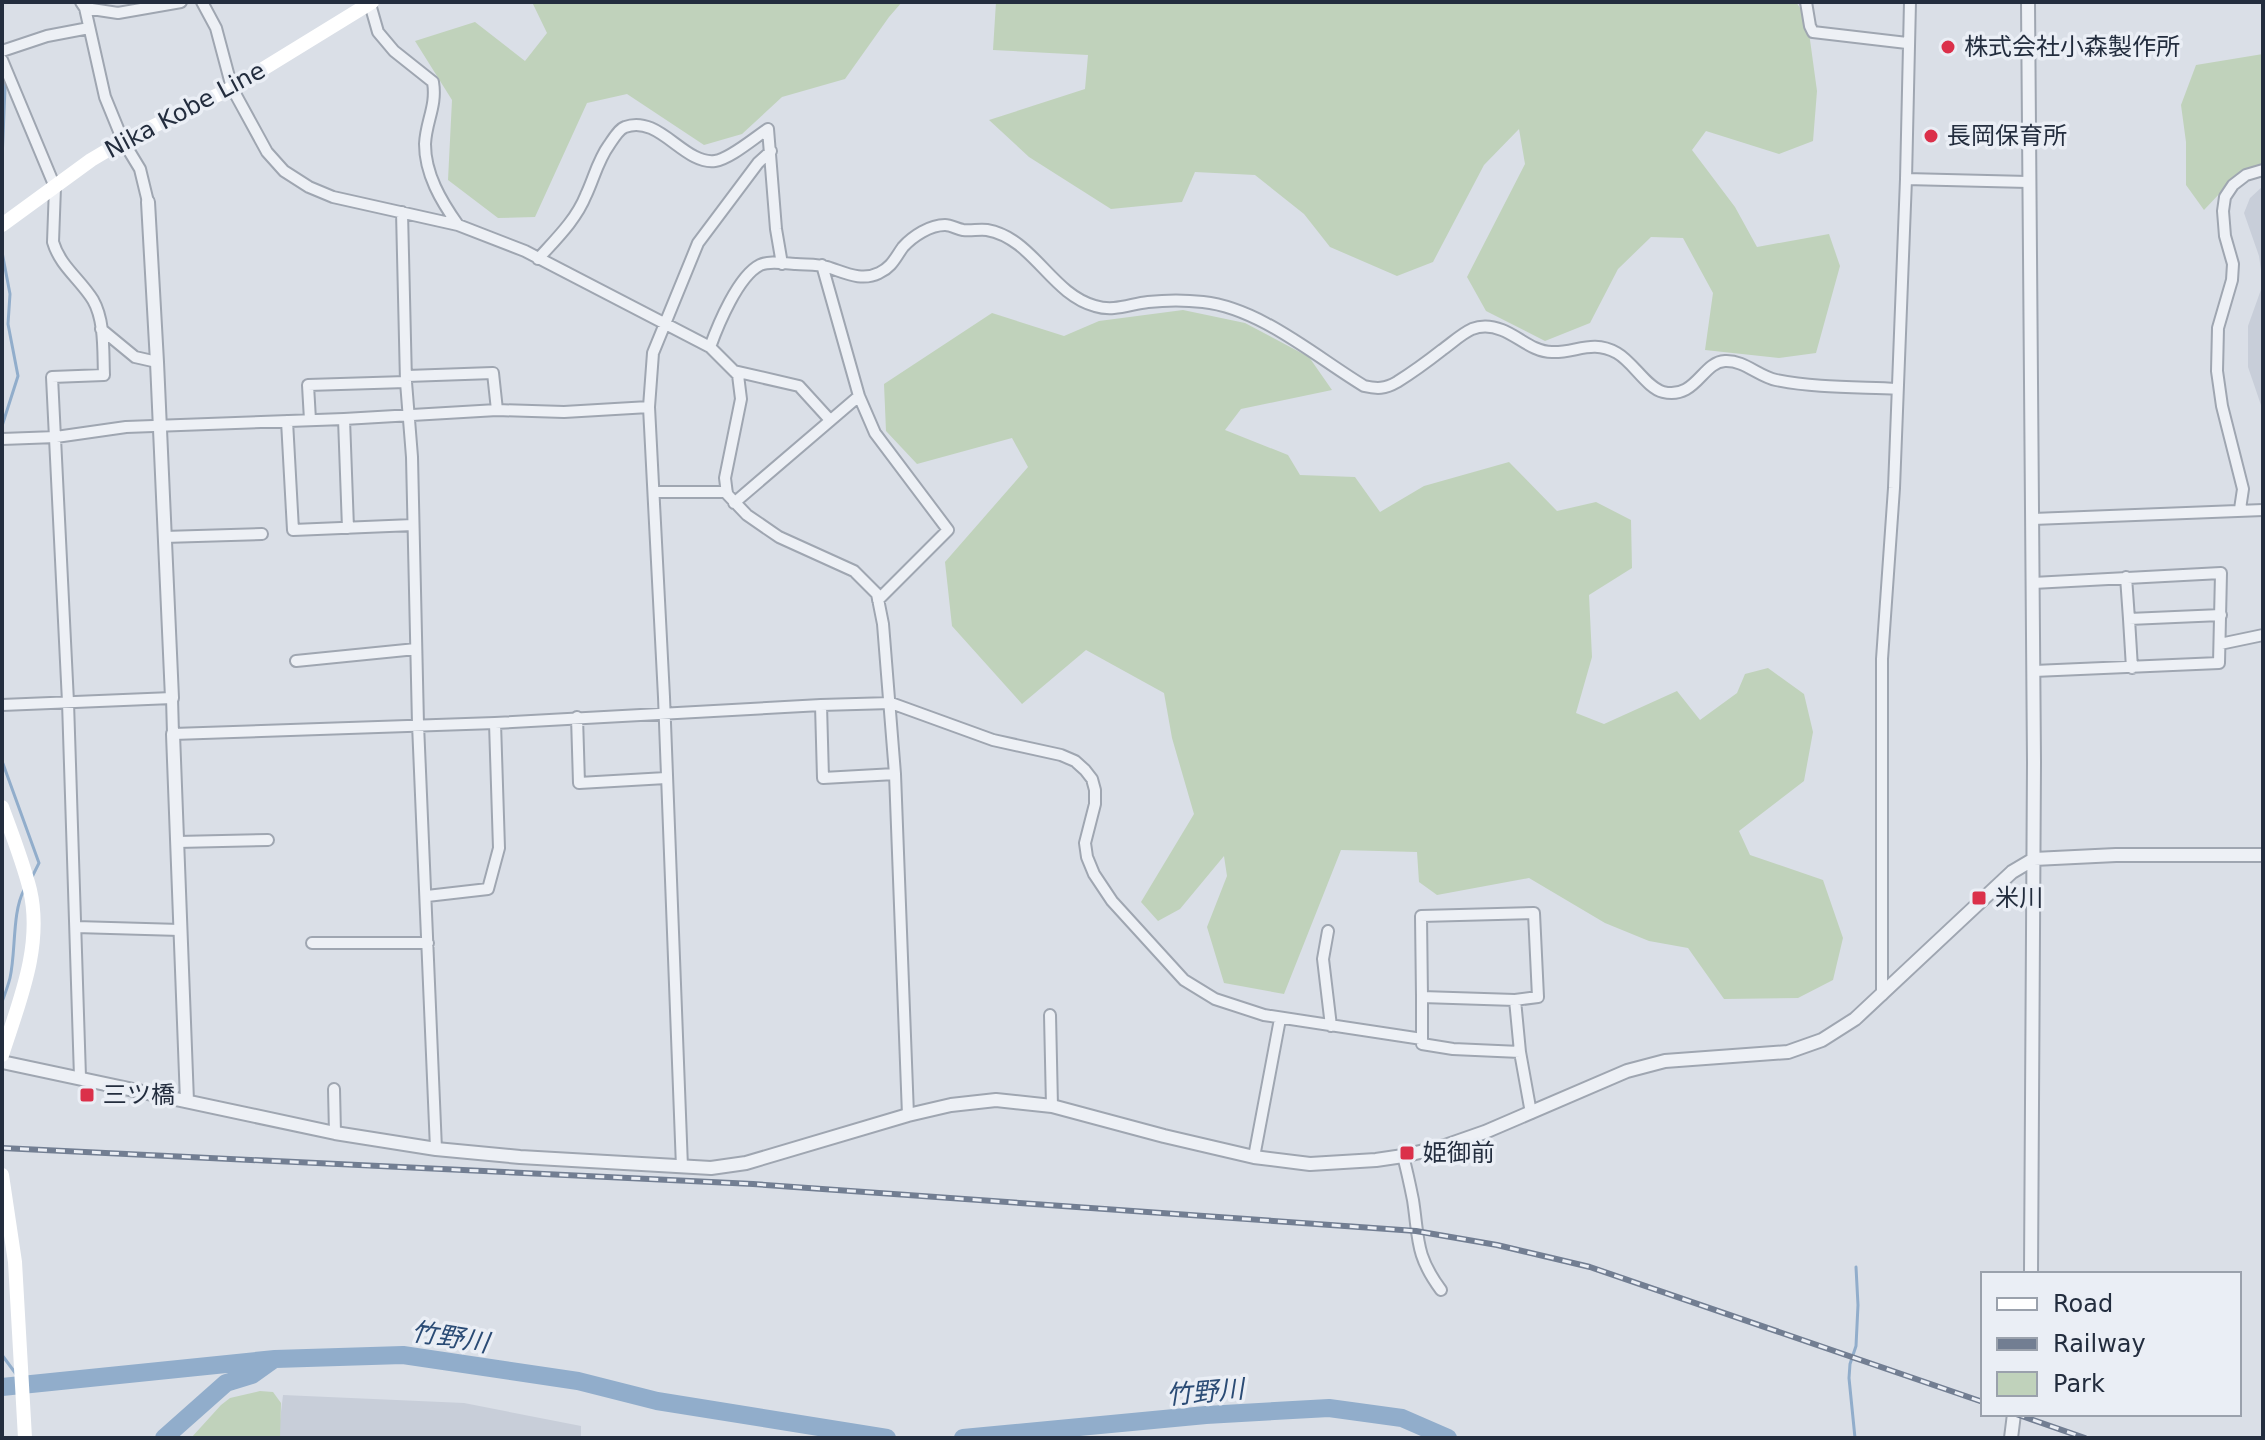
<svg xmlns="http://www.w3.org/2000/svg" width="2265" height="1440" font-family="'DejaVu Sans','Noto Sans JP',sans-serif">
<style>
.built{fill:#c8ced9}
.green{fill:#c0d2bb}
.lines{fill:none;stroke-linecap:round;stroke-linejoin:round}
.stream{stroke:#91adcb;stroke-width:3}
.river{stroke:#91adcb;stroke-width:18}
.minor-casing{stroke:#9fa6b1;stroke-width:14}
.tertiary-casing{stroke:#9fa6b1;stroke-width:16}
.minor{stroke:#edf0f5;stroke-width:10}
.tertiary{stroke:#edf0f5;stroke-width:12}
.secondary{stroke:#fff;stroke-width:14}
.rail-casing{stroke:#727e92;stroke-width:6}
.rail{stroke:#eaeef5;stroke-width:3;stroke-dasharray:9;stroke-linecap:butt}
.poi-dot{fill:#db304a;stroke:#eaeef5;stroke-width:3}
.labels{text-anchor:middle;stroke-width:7;stroke-linejoin:round;paint-order:stroke}
.poi-label{font-size:24px;fill:#232d3e;stroke:#eaeef5;text-anchor:start}
.street-label{font-size:24px;fill:#232d3e;stroke:#eaeef5}
.water-label{font-size:26px;font-style:italic;fill:#2a4b75;stroke:#eaeef5}
</style>
<rect width="100%" height="100%" fill="#dadfe7"/>
<!-- built -->
<path class="built" d="M2263,186V411L2248,367V326L2263,284L2259,256L2244,213L2250,198Z
M283,1395L464,1403L581,1426V1438H278Z"/>
<!-- green -->
<path class="green" d="M532,2H902L889,17L845,79L782,97L742,134L704,145L627,94L587,103L535,217L498,218L448,180L452,100L415,41L475,22L525,61L547,33Z
M996,2H1796L1807,18L1817,91L1813,141L1779,154L1706,131L1692,150L1735,207L1757,247L1829,234L1840,266L1816,353L1779,358L1705,350L1713,293L1683,238L1651,237L1618,269L1590,323L1545,341L1486,311L1467,277L1525,164L1519,129L1484,165L1433,262L1397,276L1330,247L1304,214L1255,175L1195,172L1182,202L1111,209L1029,157L989,120L1085,89L1088,55L993,50Z
M2263,54V166L2240,172L2204,210L2186,185V142L2181,105L2196,65Z
M1183,310L1245,323L1309,357L1332,390L1241,409L1225,430L1288,455L1300,475L1355,477L1380,512L1424,486L1509,462L1557,511L1596,502L1631,520L1632,568L1589,595L1592,657L1576,713L1604,724L1677,691L1700,720L1737,693L1745,674L1768,668L1804,694L1813,732L1804,781L1739,831L1750,855L1823,880L1843,938L1833,980L1798,998L1724,999L1688,948L1649,941L1605,923L1529,878L1437,895L1419,882L1417,852L1341,850L1284,994L1224,983L1207,927L1227,876L1224,856L1180,909L1158,921L1141,902L1194,814L1172,738L1164,693L1086,650L1022,704L952,626L945,562L1028,467L1012,438L917,464L886,431L884,384L992,313L1064,336L1099,321Z
M260,1391L273,1392L281,1403L280,1438H191L221,1405L230,1398Z"/>
<g class="lines">
<!-- stream -->
<path class="stream" d="M2,77L5,88L2,160
M2,252L10,294L8,324L18,376L2,426
M2,761L39,863L32,877
M2,1002C5,994 8,986 10,978C16,952 12,912 24,890
M2,1355L16,1374
M1855,1438L1849,1378L1850,1364L1856,1346L1858,1305L1856,1267"/>
<!-- river -->
<path class="river" d="M2,1387L275,1359L403,1355L578,1381L657,1401L887,1438
M164,1438L226,1383L252,1375L273,1360
M963,1438L1206,1415L1329,1408L1402,1418L1448,1438"/>
<!-- minor casing -->
<g class="minor-casing">
<path id="minor" d="M81,2L85,8L105,97L123,141L140,169L148,202
M202,2L216,28L232,88L267,152L284,171L309,187L333,197L458,225L525,251L710,347L738,375L741,399L725,478L727,494L747,515L779,537L854,571L877,594L883,624L895,774L908,1115
M1806,2L1810,26L1813,32L1907,43
M370,4L378,32L394,51L433,82C437,106 426,121 425,144C425,174 441,201 458,225
M85,8L118,13L181,2
M2,51L47,36L89,28
M2,60L55,187L53,242C60,266 80,279 93,300C105,321 103,351 104,375L52,377L68,702L80,1077
M1906,179L2028,182
M402,212L406,382L412,457L418,724L436,1149
M538,259C556,239 576,220 586,195C594,178 598,160 609,145C613,139 619,129 625,127C659,114 684,165 715,161C730,159 754,138 768,129L776,229L782,264
M822,265L859,396L875,433L948,530L878,600
M101,329L135,357L157,362
M710,347C718,325 738,276 760,265C770,260 786,264 796,264C806,265 817,264 827,267C844,272 861,282 879,273C892,267 895,258 903,247C913,236 930,225 945,225C951,225 957,229 963,230C971,231 979,229 987,230C1033,238 1051,294 1095,306C1114,312 1130,304 1148,302C1166,300 1186,300 1203,302C1260,308 1316,357 1364,386C1377,389 1385,389 1397,382C1413,372 1428,361 1442,350C1452,343 1461,334 1472,329C1482,325 1492,326 1502,330C1518,336 1533,352 1552,352C1576,353 1592,339 1617,353C1633,362 1647,388 1663,392C1696,400 1702,362 1725,361C1744,360 1758,376 1776,380C1815,388 1857,387 1897,389
M734,371L799,386L830,420
M407,376L493,373L497,410
M344,419L348,528
M310,420L308,385L406,382
M287,421L293,530L413,525
M2,439L56,437L126,427L344,419L497,410L564,412L649,407
M654,492H727
M734,503L859,396
M2240,509L2243,489L2222,406L2217,371L2218,328L2232,280L2233,264L2225,236L2223,211L2225,197L2233,185L2246,175L2263,170
M2033,519L2263,510
M164,537L262,534
M2126,577L2129,619L2221,615
M2033,583L2221,573L2219,663L2034,671
M2129,619L2132,668
M2220,644L2263,635
M296,661L416,649
M2,705L172,698L173,734L495,723L821,705L891,703L993,740L1061,755L1075,761L1085,770L1092,779L1095,790V804L1085,843L1087,857L1094,874L1112,901L1184,980L1215,999L1264,1015L1422,1039V997L1515,1000L1520,1052L1531,1113
M821,705L823,778L895,774
M577,717L579,783L666,778
M177,842L268,840
M427,896L488,889L499,848L495,723
M76,927L180,930
M1328,931L1323,959L1331,1026
M312,943H428
M1882,995V659L1894,488L1906,179L1910,2
M1422,997L1421,916L1534,913L1538,997L1515,1000
M1050,1015L1052,1106
M1422,1039V1044L1453,1049L1520,1052
M334,1089L335,1133
M1403,1156C1407,1171 1410,1185 1413,1200C1419,1239 1415,1255 1441,1290
M1254,1157L1280,1019
M682,1167L664,697L649,407L653,353L698,243L758,163L771,151"/>
</g>
<!-- tertiary casing -->
<g class="tertiary-casing">
<path id="tertiary" d="M2028,2L2034,762L2031,1274
M148,202L157,362L172,698
M173,734L187,1101
M2,1062L335,1133L436,1149L520,1157L711,1168L746,1163L908,1115L951,1105L996,1100L1052,1106L1164,1136L1254,1157L1310,1164L1376,1160L1403,1156L1445,1146L1485,1132L1627,1071L1665,1061L1788,1052L1822,1040L1855,1019L2012,872L2034,859L2116,855H2263
M2011,1438L2014,1414"/>
</g>
<!-- minor -->
<use href="#minor" class="minor"/>
<!-- tertiary -->
<use href="#tertiary" class="tertiary"/>
<!-- secondary -->
<path class="secondary" d="M2,225L91,160L123,141L232,88L372,2
M2,807C12,834 23,862 30,890C43,946 19,1002 2,1055
M2,1175L15,1262L25,1438"/>
<!-- rail casing -->
<g class="rail-casing">
<path id="rail" d="M2,1148L753,1184L1416,1231L1497,1245L1590,1267L1983,1402
M2016,1414L2085,1438"/>
</g>
<!-- rail -->
<use href="#rail" class="rail"/>
</g>
<!-- markers -->
<g class="poi-dot">
<circle cx="1948" cy="47" r="8"/>
<circle cx="1931" cy="136" r="8"/>
<rect x="1971" y="890" width="16" height="16" rx="4"/>
<rect x="79" y="1087" width="16" height="16" rx="4"/>
<rect x="1399" y="1145" width="16" height="16" rx="4"/>
</g>
<g class="labels">
<!-- poi labels -->
<g class="poi-label">
<text x="1964" y="55">株式会社小森製作所</text>
<text x="1947" y="144">長岡保育所</text>
<text x="1995" y="906">米川</text>
<text x="103" y="1103">三ツ橋</text>
<text x="1423" y="1161">姫御前</text>
</g>
<!-- street labels -->
<g class="street-label">
<text transform="translate(185 110) rotate(-28)" y="8">Nika Kobe Line</text>
</g>
<!-- water labels -->
<g class="water-label">
<text transform="translate(450 1337) rotate(9)" y="9">竹野川</text>
<text transform="translate(1205 1392) rotate(-5)" y="9">竹野川</text>
</g>
</g>
<!-- border -->
<rect width="2265" height="1440" fill="none" stroke="#232d3e" stroke-width="8"/>
<!-- legend -->
<rect x="1981" y="1272" width="260" height="144" fill="#eaeef5" stroke="#9aa1ac" stroke-width="2"/>
<rect x="1997" y="1298" width="40" height="12" fill="#ffffff" stroke="#9aa1ac" stroke-width="2"/>
<text x="2053" y="1312" font-size="24" fill="#232d3e">Road</text>
<rect x="1997" y="1338" width="40" height="12" fill="#727e92" stroke="#9aa1ac" stroke-width="2"/>
<text x="2053" y="1352" font-size="24" fill="#232d3e">Railway</text>
<rect x="1997" y="1372" width="40" height="24" fill="#c0d2bb" stroke="#9aa1ac" stroke-width="2"/>
<text x="2053" y="1392" font-size="24" fill="#232d3e">Park</text>
</svg>
